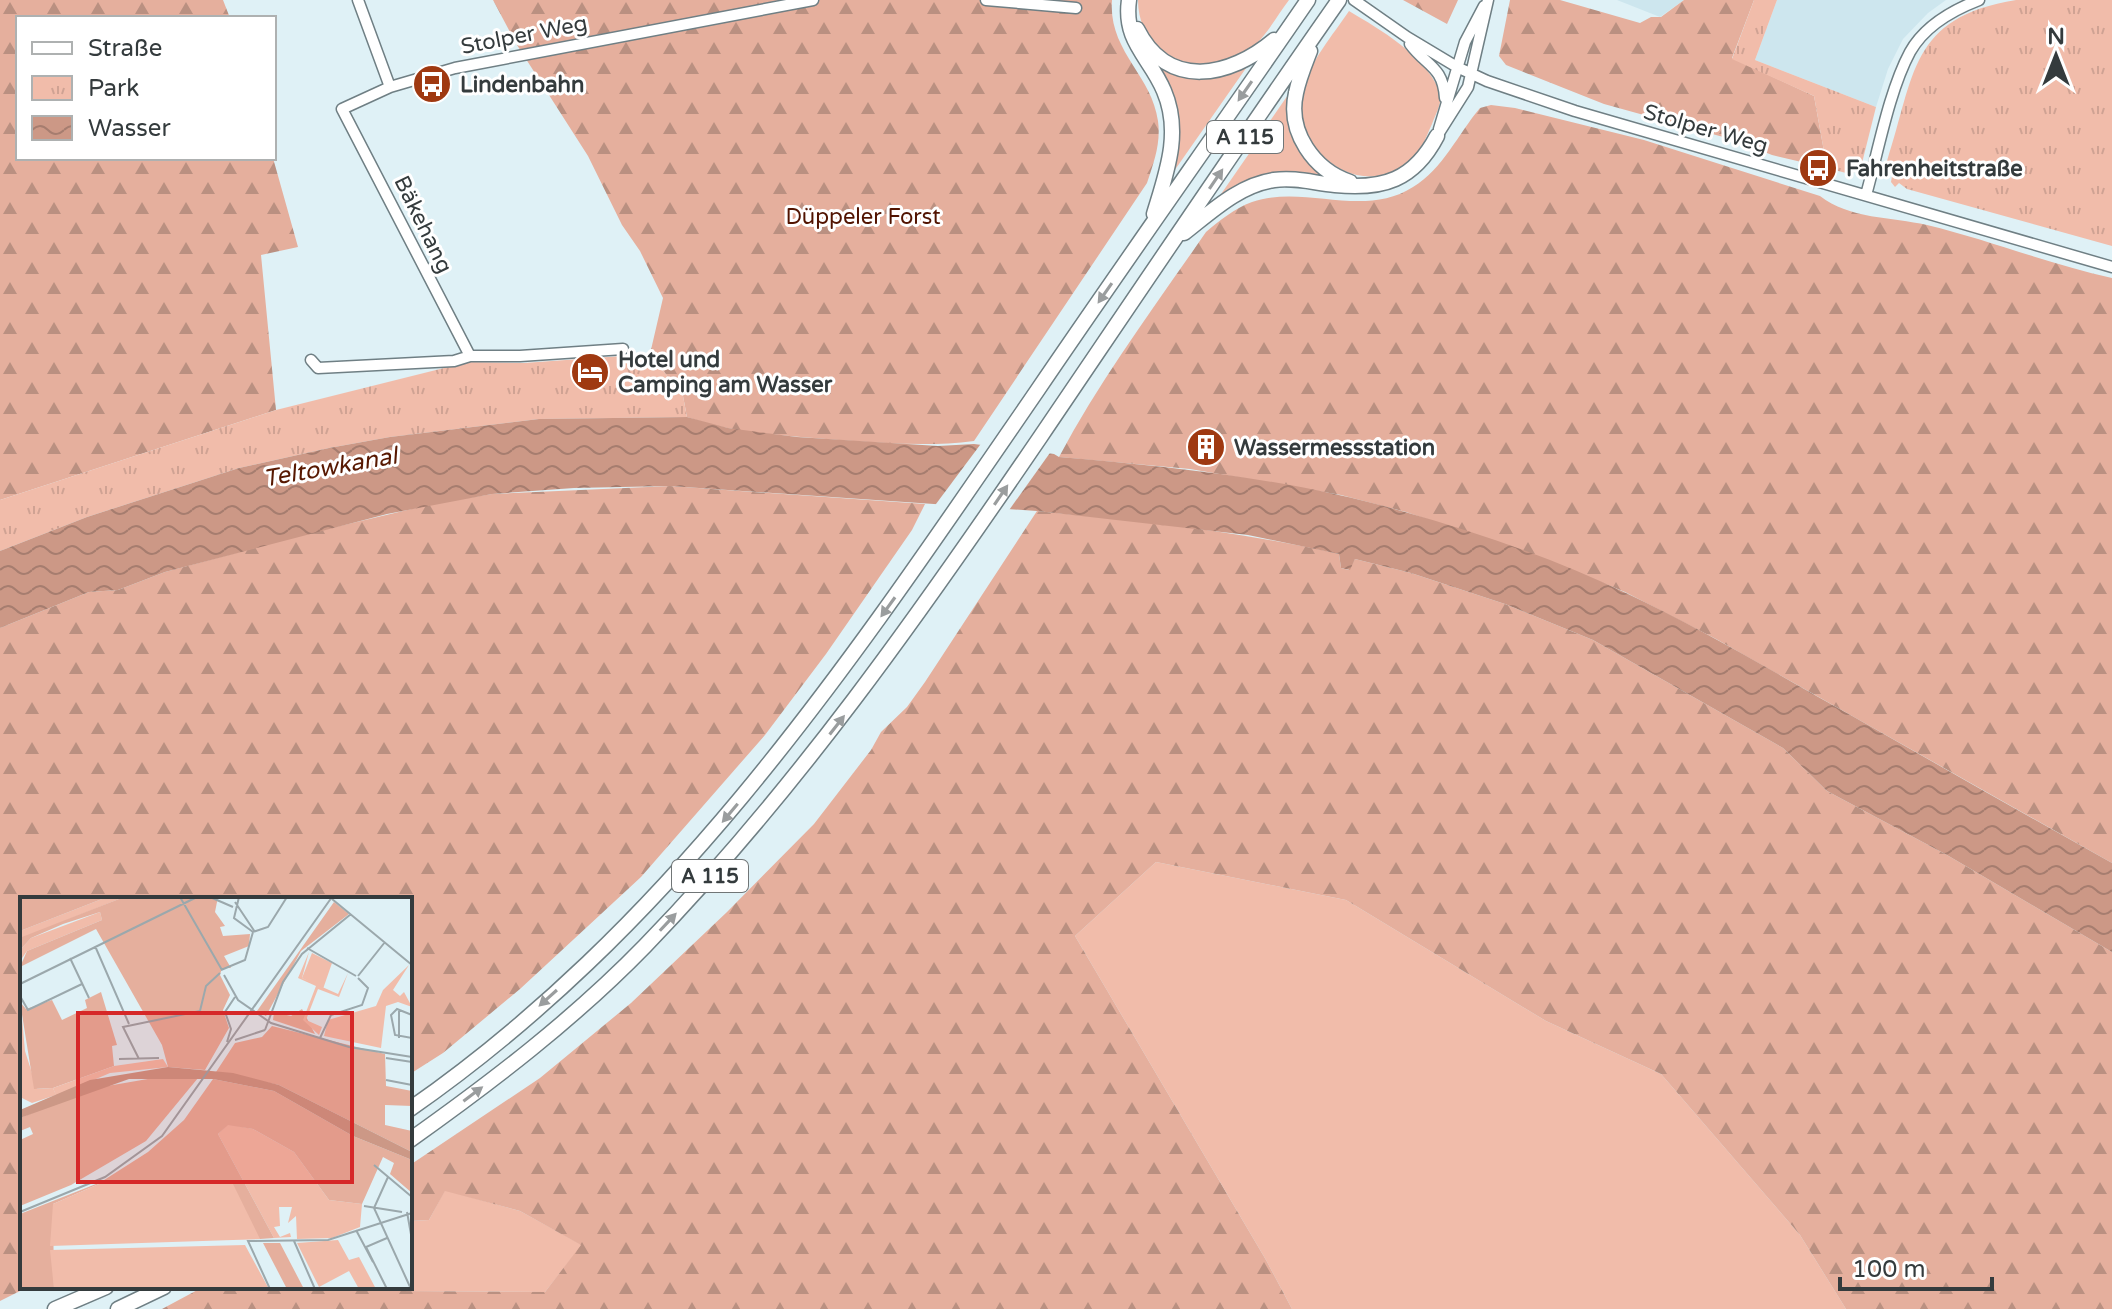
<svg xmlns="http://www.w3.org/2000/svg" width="2112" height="1309" font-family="'Varela Round',sans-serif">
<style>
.built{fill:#cde6ee}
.green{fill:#f1bcaa}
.forest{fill:url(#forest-firs)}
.park{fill:url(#park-tufts)}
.water{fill:url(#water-waves)}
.pier{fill:#dff1f6}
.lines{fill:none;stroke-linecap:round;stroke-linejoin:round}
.minor-casing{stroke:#6f7f84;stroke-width:13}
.highway-casing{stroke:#6f7f84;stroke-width:17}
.minor{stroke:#fff;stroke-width:10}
.highway{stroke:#fff;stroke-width:14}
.oneway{fill:#9a9d9e}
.labels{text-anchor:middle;stroke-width:6;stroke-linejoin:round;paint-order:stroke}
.shield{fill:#fff;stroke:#717677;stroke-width:2}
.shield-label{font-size:20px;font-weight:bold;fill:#343b3d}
.street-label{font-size:22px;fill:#343b3d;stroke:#fff}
.poi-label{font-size:22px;font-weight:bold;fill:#343b3d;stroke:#fff;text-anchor:start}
.park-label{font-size:22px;fill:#511300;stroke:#fff}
.water-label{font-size:24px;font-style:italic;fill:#571801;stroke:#fff}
.inset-road{fill:none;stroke:#9ba8ac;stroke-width:2}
.view{fill:#d62828;fill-opacity:0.15;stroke:#d62828;stroke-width:4}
.inset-edge{fill:none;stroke:#343b3d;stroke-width:4}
</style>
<defs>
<pattern id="forest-firs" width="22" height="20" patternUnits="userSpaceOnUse" patternTransform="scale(2)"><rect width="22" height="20" fill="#e5af9d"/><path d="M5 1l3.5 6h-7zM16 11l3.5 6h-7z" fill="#ba9081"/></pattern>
<pattern id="park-tufts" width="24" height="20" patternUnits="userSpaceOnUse" patternTransform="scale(2)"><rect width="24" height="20" fill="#f1bcaa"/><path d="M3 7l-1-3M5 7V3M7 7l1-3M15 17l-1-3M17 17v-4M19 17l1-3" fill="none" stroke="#cfa293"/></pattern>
<pattern id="water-waves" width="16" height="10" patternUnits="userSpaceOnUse" patternTransform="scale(2)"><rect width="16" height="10" fill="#cc9886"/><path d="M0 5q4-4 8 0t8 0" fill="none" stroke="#a67d6f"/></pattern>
</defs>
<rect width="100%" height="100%" fill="#dff1f6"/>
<!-- built -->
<path class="built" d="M1617,0H1684L1660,17Z
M1777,0H1946L1928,13L1903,39L1888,69L1876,107L1755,60Z"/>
<!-- green -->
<path class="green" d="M1138,0H1289C1275,18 1265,40 1246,52C1201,82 1138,57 1138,0Z
M1349,11C1381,30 1424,55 1439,90C1444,100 1436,113 1432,124C1426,137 1422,150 1411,160C1361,205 1289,150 1303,90C1310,61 1333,35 1349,11Z
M1147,50L1173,69L1251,61L1172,174C1185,114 1174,103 1147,50Z
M1290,92L1292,118L1336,179C1282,167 1267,176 1219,197L1255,145L1257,146L1263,136L1261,134Z
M1156,862L1346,900L1546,1021L1661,1074L1800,1235L1846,1309H1292L1266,1260L1075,936Z
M445,1190L520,1211L582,1245L545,1292L400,1291V1287H410V1221L429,1220Z"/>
<!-- forest -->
<path class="forest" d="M0,0H223L230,18H18V158H273L298,247L261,255L276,410L0,500Z
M493,0H1112C1108,51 1152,75 1158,121C1161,143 1154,162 1147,183L974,441C929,447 885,443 839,440C789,436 735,434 687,417L683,396L650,354L663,298L640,251L622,225L588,156L517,45Z
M1403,0H1458L1447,24Z
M1510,0H1560L1640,23L1651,17H1661L1684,0H1754L1732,58L1814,96L1827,168L1772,155L1734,140L1604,104L1506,65L1499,56Z
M1491,105L1515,108L1644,140L1820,196C1849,219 1892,217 1927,225C1989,240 2049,264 2112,278V863L1716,639L1625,592L1545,559L1406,512L1341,495L1190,469L1059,457C1101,378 1155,306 1206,232C1219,221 1235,208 1252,202C1305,184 1363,219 1413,187C1443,169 1458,134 1480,108Z
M670,486L925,504L912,530L826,654L765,735L641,877L520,989L443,1053L410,1074V899H22V1287H28L0,1301V628L89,592L118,590L165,572L310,533L437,503L492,494Z
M1037,511C1139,521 1239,531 1339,554L1341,568L1349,570L1355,559L1411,573L1505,604L1593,640L1783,748L1827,791L1947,855L2112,952V1309H1846L1800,1235L1661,1074L1546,1021L1346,900L1156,862L1075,936L1266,1260L1292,1309H162L203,1287H400L401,1291L545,1292L581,1245L520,1211L445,1191L429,1220L410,1221V1165L540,1078L631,1003L727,912L814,824L871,750L881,732L907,707L925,682Z"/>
<!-- park -->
<path class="park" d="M1754,0H1777L1755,60L1876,107L1862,163L1856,172L1846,173L1827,168L1814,96L1732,59Z
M2016,0H2112V246L1907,189L1899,183L1895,187L1891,182L1894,164L1887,161C1915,76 1909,17 2016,0Z
M650,354L683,396L687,417L539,419L390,437L329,448L239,468L87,517L0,551V500L276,410L468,362L524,363Z"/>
<!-- water -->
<path class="water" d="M687,417L728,428L797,437L938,446L974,444L1054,454L1059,457C1176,467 1292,479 1405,512C1479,533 1556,559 1626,593C1704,630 1779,675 1854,717C1940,766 2026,815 2112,863V952L1947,855L1827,791L1783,748L1593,640L1505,604L1411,573L1355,559L1350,570L1341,568L1339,554L1248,535L1037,511L670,486L574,488L492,494L387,514L165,572L118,590L89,592L0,628V551L87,517L239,468L329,448L390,437L539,419Z"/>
<!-- pier -->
<path class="pier" d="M983,441L1052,450L1007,513L933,508Z"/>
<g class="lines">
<!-- minor casing -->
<g class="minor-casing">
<path id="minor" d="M358,0L390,87
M986,0L1076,8
M1354,0L1407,37L1457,67L1487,81L1575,111L2112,267
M1410,44C1426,66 1443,66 1445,98
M1439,129L1465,42L1484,6
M1437,136L1468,87L1488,0
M1866,195C1878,152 1889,91 1910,52C1924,27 1953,10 1979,0
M470,356L342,109L390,87L455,68L813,0
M311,360L318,368L454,361L470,356H520L623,349"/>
</g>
<!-- highway casing -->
<g class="highway-casing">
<path id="highway" d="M1129,0C1123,42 1150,57 1164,91C1182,133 1166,174 1154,214
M1137,29C1168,91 1230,77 1274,40
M1310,51C1305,64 1299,78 1296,93C1287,132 1314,170 1350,182
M1184,233C1211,212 1239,185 1274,180C1295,177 1314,183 1335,185C1383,190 1414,180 1437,136
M410,1109C680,921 854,657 1037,391C1126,260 1218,131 1308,0
M410,1140C493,1081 574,1019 645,946C796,790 919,615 1041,436C1140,290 1238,144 1339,0
M55,1309L106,1287
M118,1309L164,1287"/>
</g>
<!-- minor -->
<use href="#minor" class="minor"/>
<!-- highway -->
<use href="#highway" class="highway"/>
</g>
<!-- one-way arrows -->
<defs><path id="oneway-solid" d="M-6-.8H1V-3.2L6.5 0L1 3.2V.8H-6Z" transform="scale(2)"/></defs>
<g class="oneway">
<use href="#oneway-solid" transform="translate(1245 91) rotate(125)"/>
<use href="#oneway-solid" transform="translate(1216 179) rotate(-56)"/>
<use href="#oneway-solid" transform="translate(1105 293) rotate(125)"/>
<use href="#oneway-solid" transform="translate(1001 495) rotate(-56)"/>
<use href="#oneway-solid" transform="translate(888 607) rotate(126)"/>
<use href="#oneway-solid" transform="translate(837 725) rotate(-52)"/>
<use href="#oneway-solid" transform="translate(730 813) rotate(130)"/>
<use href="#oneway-solid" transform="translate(668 922) rotate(-47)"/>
<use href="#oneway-solid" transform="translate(548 998) rotate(138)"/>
<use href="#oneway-solid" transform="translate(473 1094) rotate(-37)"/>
</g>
<!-- icons -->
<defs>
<g id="bus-disc" transform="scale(2)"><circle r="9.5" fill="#9f3911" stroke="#fff"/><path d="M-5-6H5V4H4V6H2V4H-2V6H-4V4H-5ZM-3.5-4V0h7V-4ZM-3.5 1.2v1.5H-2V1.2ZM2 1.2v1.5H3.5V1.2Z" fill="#fff"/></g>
<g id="hotel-disc" transform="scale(2)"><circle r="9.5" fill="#9f3911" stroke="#fff"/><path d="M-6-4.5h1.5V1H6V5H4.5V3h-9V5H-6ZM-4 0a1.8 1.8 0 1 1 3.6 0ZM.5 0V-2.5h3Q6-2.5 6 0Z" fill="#fff"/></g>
<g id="building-disc" transform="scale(2)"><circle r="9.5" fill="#9f3911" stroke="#fff"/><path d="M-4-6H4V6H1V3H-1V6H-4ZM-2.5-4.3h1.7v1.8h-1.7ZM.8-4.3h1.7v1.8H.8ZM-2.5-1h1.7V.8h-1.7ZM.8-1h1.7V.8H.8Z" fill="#fff"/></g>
</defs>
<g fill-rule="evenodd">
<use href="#bus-disc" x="432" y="84"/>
<use href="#bus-disc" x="1818" y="168"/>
<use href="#hotel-disc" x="590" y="372"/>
<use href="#building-disc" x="1206" y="447"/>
</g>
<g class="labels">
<!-- shield labels -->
<g class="shield">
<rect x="1207" y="121" width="76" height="32" rx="6"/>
<rect x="672" y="860" width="76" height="32" rx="6"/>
</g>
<g class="shield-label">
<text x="1245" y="144">A 115</text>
<text x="710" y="883">A 115</text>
</g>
<!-- street labels -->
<g class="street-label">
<text transform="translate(524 34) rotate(-11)" y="8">Stolper Weg</text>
<text transform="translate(1706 128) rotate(16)" y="8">Stolper Weg</text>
<text transform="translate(424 224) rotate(64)" y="8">Bäkehang</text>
</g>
<!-- poi labels -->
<g class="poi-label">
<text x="460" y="92">Lindenbahn</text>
<text x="1846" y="176">Fahrenheitstraße</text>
<text x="618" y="367">Hotel und<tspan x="618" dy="25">Camping am Wasser</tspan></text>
<text x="1234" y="455">Wassermessstation</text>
</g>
<!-- park labels -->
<g class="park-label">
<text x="863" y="224">Düppeler Forst</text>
</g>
<!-- water labels -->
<g class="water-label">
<text transform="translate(330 467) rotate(-10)" y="8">Teltowkanal</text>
</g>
</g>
<!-- overview -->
<g transform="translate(20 897)">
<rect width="392" height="392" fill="#dff1f6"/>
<path d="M87,0H104L0,42V34ZM80,15L82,23L7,54L0,64V53L11,41ZM292,56L312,66L303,92L282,81ZM0,99L5,154L17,192L33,191L36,198L12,206L0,200ZM208,227L233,232L274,255L309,303L342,307L340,330L312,341L277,342L276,319L268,326L272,310H259L260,329L254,330L260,340L270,336L271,340L254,341L198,237Z" fill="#f1bcaa"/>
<path d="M0,0H87L0,34ZM104,0H198L195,15L205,29L200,30L203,39L230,37L229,49L204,59L211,71H202L200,78L210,98L203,113L209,131L185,173L148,170L142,148L76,32L0,70L7,54L82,23L80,15L43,27L11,41L0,53L2,40ZM314,5L329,17L281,54L246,119L237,114ZM81,95L97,148L92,149L94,169L33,191L14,192L0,105L6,112L32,103L42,123L67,111L65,103ZM282,112L295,137L253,123L254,115L271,119ZM252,129L365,157L366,189L392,194V209L365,208V228L392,234V255L259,188L196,175L215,146L242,140ZM145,179L178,181L126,244L51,288L0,309V243L13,237L10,230L0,234V221L70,192ZM193,182L254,194L333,239L392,263V296L370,277L374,266L363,260L342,307L309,303L274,255L233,232L208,228L198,237L254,341L240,342L81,286L33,307L34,392H0V317L81,285L128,255L164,223ZM243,346H260L284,392H267Z" fill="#e5af9d"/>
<path d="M81,286L213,287L240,342L30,349L33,307ZM225,348L249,392H34L30,353Z" fill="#f1bcaa"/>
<path d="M289,55L282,81L318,97L328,76L319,100L298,92L286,123L302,130L299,138L283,123L296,89L278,81ZM389,68L373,93L380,99L384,95L392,110L378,105L366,109L361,151L304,139L308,123L356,109L363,93ZM143,162L148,170L90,176L36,199L33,191L94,169ZM318,343L329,363L339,360L356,392H339L329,374L299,390L277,346Z" fill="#f1bcaa"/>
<path d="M148,170L213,176L259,188L392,255V263L333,239L254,194L193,182H109L0,221V213L70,183Z" fill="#cc9886"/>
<path class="inset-road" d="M160,0L202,73M190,0L213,10M219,0L214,21L233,35L248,30L267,0M312,2L392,68M215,5L235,35M75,49L109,127M287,51L336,79M50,61L69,101M201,73L225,63L233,35M204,78L218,103L251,126L329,150L392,160M338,79L365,45M0,87L177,0M0,99L8,113L62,87M379,112V141M392,118L377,112L371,118L375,138L392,141M245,133L263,85L282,57L331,17M300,141L311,118L342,108L348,91L338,81M215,143L245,133M207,145L211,132L205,115L215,100M366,161L392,165M99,162L139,161M119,162L103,130L180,114L186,89L200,76M366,183L392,188M354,268L392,300M368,280L354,311L391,392M344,309L382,315M0,315L85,280L142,239L312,0M387,315L392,343M336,333L353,365M367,341L346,350L367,392M274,344L295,392M250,392L228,344L308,343L392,316"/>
<path class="view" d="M58,116H332V285H58Z"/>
<rect width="392" height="392" class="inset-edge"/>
</g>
<!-- legend -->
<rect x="16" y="16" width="260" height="144" fill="#ffffff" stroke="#aeb1b1" stroke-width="2"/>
<rect x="32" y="42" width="40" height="12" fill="#ffffff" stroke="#aeb1b1" stroke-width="2"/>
<text x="88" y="56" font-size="24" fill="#343b3d">Straße</text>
<rect x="32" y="76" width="40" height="24" fill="url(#park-tufts)" stroke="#aeb1b1" stroke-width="2"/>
<text x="88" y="96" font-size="24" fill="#343b3d">Park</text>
<rect x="32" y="116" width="40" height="24" fill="url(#water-waves)" stroke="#aeb1b1" stroke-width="2"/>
<text x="88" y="136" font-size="24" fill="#343b3d">Wasser</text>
<!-- north arrow -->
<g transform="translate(2056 56)" stroke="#ffffff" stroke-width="6" paint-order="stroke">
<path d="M0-6L14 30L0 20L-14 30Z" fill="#343b3d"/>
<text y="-12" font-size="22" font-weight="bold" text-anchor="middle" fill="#343b3d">N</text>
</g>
<!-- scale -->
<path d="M1840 1277v12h152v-12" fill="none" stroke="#343b3d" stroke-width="4"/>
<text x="1852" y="1277" font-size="24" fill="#343b3d" stroke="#ffffff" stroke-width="6" paint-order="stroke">100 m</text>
</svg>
